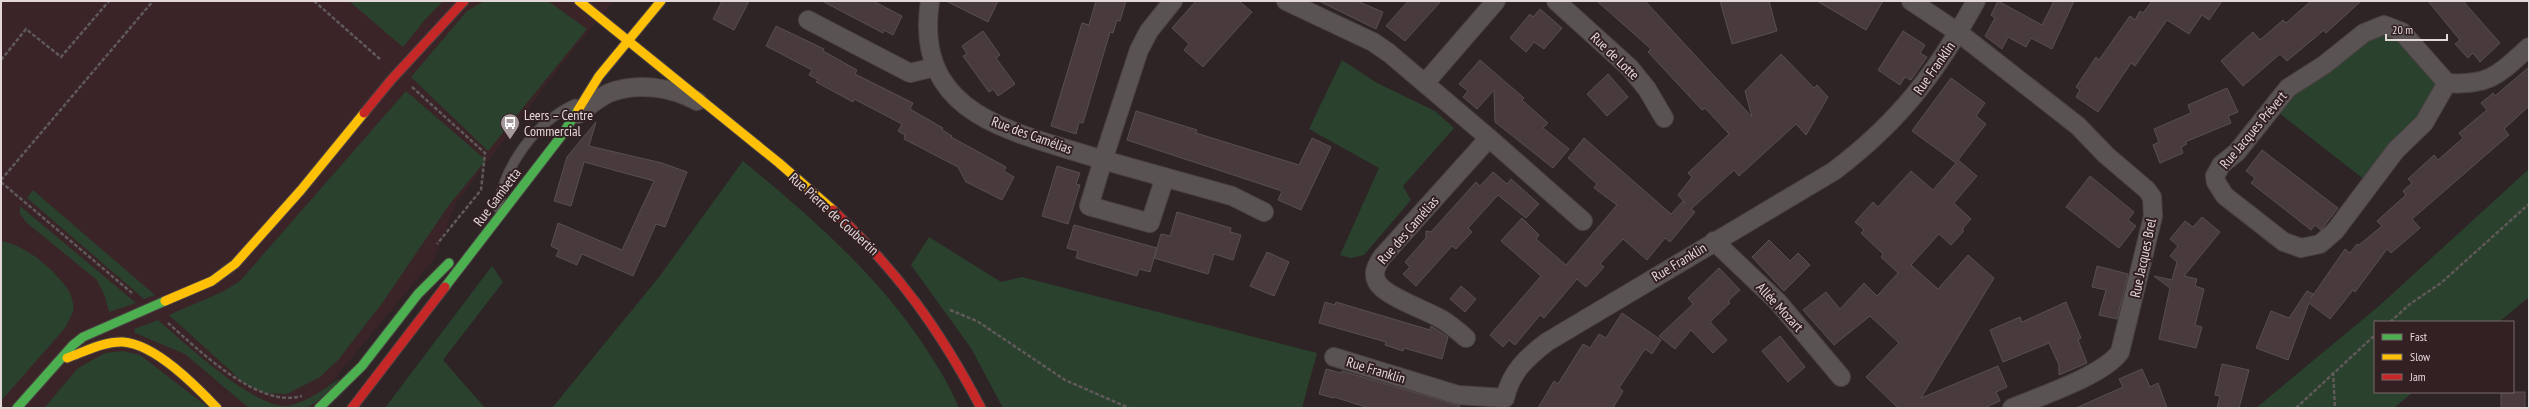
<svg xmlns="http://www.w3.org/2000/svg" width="2530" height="409" font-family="'PT Sans Narrow',sans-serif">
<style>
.built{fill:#3a2428}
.green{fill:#2a412d}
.building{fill:#483a3d;stroke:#584f51}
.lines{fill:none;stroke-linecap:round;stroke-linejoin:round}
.lane-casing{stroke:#4b4243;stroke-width:11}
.street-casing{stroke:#4b4243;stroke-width:20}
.fast-casing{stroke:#4b4243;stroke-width:11}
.slow-casing{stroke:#4b4243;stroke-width:11}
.jam-casing{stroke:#4b4243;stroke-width:11}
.path{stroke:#60595a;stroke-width:2.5;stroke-dasharray:4 2;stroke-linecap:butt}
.lane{stroke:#5a5354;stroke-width:9}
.street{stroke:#5a5354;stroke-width:18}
.fast{stroke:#4caf50;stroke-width:9}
.slow{stroke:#ffc107;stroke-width:9}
.jam{stroke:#c62828;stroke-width:9}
.labels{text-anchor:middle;stroke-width:4;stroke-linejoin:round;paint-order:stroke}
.street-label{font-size:14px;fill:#e3d7d8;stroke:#322023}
.poi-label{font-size:14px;fill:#e3d7d8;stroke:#322023;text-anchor:start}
</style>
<rect width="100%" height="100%" fill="#2e2426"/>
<!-- built -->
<path class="built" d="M1,1H614L573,50L456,203L434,259L324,391L315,408H1Z"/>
<!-- green -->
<path class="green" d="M349,1H443L423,22L403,47Z
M484,1H548L587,29L488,151L411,77L467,11Z
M2379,34H2390L2399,37L2435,80L2436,91L2431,105L2365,180L2279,113L2296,91L2365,42Z
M1342,60L1377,83L1435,111L1454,128L1403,186L1411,200L1364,255L1351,258L1340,255L1379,168L1309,129Z
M406,91L486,160L449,205L383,302L338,360L320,377L287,394L265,393L244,383L169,315L224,291L240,281Z
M743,161C811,217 876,273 925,347C938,367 950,386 959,408H552L659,277Z
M2529,169V297L2499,322H2375V392H2413L2394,408H2256L2379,306Z
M33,190L155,295L144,299L27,198Z
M20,206L136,303L109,312L105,296L97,280L27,223L20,214Z
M929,237L1001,282L1022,277L1317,353L1302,408H1003L971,348L911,265Z
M2,241C28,247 54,269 69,291C72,296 73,304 74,310L65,328L1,401Z
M492,266L503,282L443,360L485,408H385Z
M158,320C184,342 254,409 288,406C307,402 324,389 339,379L329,393L307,408H249L185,354L135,333L134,329Z
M123,351L140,355L209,408H44L78,368L105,353Z"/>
<!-- building -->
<path class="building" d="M722,1H749L734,30L713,19Z
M822,1H873L902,16L893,35L884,30L883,33Z
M946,1H998L988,22Z
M1096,1H1126L1120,21L1117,20L1113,33L1110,32L1083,123L1079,122L1076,134L1051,126L1082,23L1089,25Z
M1196,1H1239L1252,12L1203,67L1184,50L1189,44L1172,28Z
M1319,1H1357L1383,12L1376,29Z
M1408,1H1441L1405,41L1386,26Z
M1597,1H1645L1752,117L1745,91L1781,54L1814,88L1817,85L1828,97L1806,135L1796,124L1739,176L1734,170L1691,209L1695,212L1670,242L1665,238L1647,260L1623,239L1600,264L1604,267L1586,287L1577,279L1544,318L1540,315L1515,345L1509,340L1503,347L1490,335L1541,276L1501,241L1522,218L1539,235L1536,239L1566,265L1617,205L1594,188L1597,184L1568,158L1584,138L1671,214L1683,201L1686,204L1678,195L1692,177L1688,173L1729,134L1705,108L1702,110L1648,52L1651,49Z
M1720,1H1769L1777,31L1732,44Z
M1817,1H1883L1866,30Z
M1998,1L2042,25L2054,1H2074L2052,49L2031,38L2026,47L2008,37L2002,49L1985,36L1995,18L1991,15Z
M2152,1H2222L2209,20L2202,15L2189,34L2167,20L2135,66L2131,63L2098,112L2076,97L2080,90L2076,87L2096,57L2099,60L2130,16L2135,20L2140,11L2143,13Z
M2311,1H2361L2326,33L2324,30L2287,61L2280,54L2243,86L2221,61L2253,32L2260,40L2283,20L2286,23Z
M2428,1H2463L2500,43L2480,62L2473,53L2468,58L2455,44L2460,40Z
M1540,9L1562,28L1544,49L1534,42L1526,52L1510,38L1530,14L1533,17Z
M776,26L824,49L823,51L857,70L855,74L913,103L910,109L943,128L942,130L952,136L951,137L1006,167L1004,171L1014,177L1002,200L966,182L958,167L904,139L905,135L898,131L902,124L854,99L853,102L816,82L818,80L809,75L812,70L766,46Z
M983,31L1000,55L996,58L1015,84L998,96L993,89L989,92L963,56L967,54L962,46Z
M1903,31L1925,45L1920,53L1927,57L1911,80L1905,77L1900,85L1878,70Z
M1480,60L1524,98L1522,100L1548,123L1543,128L1569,149L1553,168L1495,122L1494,90L1477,109L1463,97L1468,91L1459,84Z
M2529,67V106L2504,129L2509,135L2412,219L2420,228L2391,253L2387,249L2355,292L2353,290L2330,319L2309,303L2288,360L2256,348L2271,311L2289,318L2307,291L2313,294L2311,298L2345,249L2350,253L2357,244L2359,245L2382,226L2377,221L2406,195L2403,191L2412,183L2408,179L2434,155L2438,160L2463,138L2459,133L2487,110L2481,103L2493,93L2495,96Z
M1608,74L1628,97L1607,116L1587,94Z
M1951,78L1985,103L1976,116L1986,124L1958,160L1977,176L1954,203L1971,219L1963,228V232L1951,245L1939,234L1911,265L1938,289L1968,255L1994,278L1921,398L1998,366L2007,387L1996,392L2000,401L1984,408H1898L1866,377L1899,343L1870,316L1834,345L1803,310L1826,292L1840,309L1864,283L1877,296L1898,273L1881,257L1883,254L1861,233L1864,230L1855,222L1873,202L1878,207L1911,171L1933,190L1956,163L1912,131Z
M2227,88L2238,112L2228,116L2231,123L2185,142L2187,144L2181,147L2183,153L2160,163L2153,145L2159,142L2154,129L2191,113L2188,105Z
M1136,111L1197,130L1196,133L1299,165L1312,138L1331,147L1301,210L1278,200L1282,191L1127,140Z
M596,122L589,146L662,163L687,172L665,227L656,224L633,276L582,254L577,265L556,256L559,250L551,246L558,223L622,250L654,181L584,162L571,206L554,201L567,157Z
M2262,150L2338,208L2321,230L2315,225L2311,230L2251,183L2255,178L2246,171Z
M1057,166L1080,173L1076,184L1080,185L1068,224L1042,216Z
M1493,172L1507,184L1511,179L1539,204L1526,218L1498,195L1468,228L1472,232L1456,249L1452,246L1416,286L1403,274L1410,267L1405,262L1426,238V231L1431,232L1476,182L1480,186Z
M2090,176L2134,212L2128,220L2136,226L2119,248L2066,207Z
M1177,212L1231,228L1230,232L1241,235L1233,260L1214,254L1208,274L1154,258L1161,234L1170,236Z
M2202,217L2220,232L2184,276L2197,279L2195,286L2204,289L2195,325L2202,327L2196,348L2159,339L2170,288L2154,276L2172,280L2177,262L2170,256L2178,246L2170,239L2185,221L2193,227Z
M1074,225L1157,248L1150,272L1139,269L1137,276L1076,258L1078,251L1067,248Z
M1769,240L1790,261L1798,253L1810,265L1784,291L1752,257Z
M1267,252L1289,262L1274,296L1250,286Z
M2097,266L2128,274L2117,319L2099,315L2106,290L2092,287Z
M1719,268L1740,290L1728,301L1730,303L1710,322L1727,340L1713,353L1691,330L1675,349L1659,336L1693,304L1688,298Z
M1461,286L1476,299L1465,312L1450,299Z
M1325,302L1335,305L1336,302L1430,330L1431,326L1448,337L1442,359L1404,348L1403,351L1385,345L1386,342L1319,323Z
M2066,302L2081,338L2078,340L2087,363L2059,375V365L2049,343L2003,362L1990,330L2020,317L2022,322Z
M1622,313L1661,340L1652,354L1645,349L1619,388L1623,391L1613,408H1538L1554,381L1558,384L1583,344L1590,348L1599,334L1606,338Z
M1780,336L1805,367L1788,382L1762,351Z
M2222,364L2249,370L2239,408H2217L2220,396L2215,395Z
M1326,369L1341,373L1342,371L1460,406L1459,408H1369L1334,397L1333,398L1319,394Z
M2142,369L2150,387L2158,383L2167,408H2076L2123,387L2119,379Z
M2501,392H2525V408H2501Z"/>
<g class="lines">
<!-- lane casing -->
<g class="lane-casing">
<path id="lane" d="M498,208C504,165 536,122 575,104"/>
</g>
<!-- street casing -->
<g class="street-casing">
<path id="street" d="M930,1C912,118 1017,132 1103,160L1089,206L1150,223L1165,177
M1173,1L1149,31L1139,50L1103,160L1232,196L1264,212
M1286,1L1373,42L1389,53L1489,138L1583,221
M1556,1L1630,68L1647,89L1664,118
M1911,1L1959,33L2078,126L2106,155L2147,190L2152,197L2153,216L2120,352C2104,375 2041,396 2012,408
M808,20L910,73L935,67
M1425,83L1496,1
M2447,83L2424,123L2396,150L2335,231L2320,244L2301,248L2284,242L2225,196L2216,182L2215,176L2221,165L2237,152L2288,88L2324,65L2364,33L2384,25L2402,32L2447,83C2490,86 2499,74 2529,47
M578,114C588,107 598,98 609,93C637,82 671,87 697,101
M1714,241L1778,302L1841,377
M1466,338C1458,331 1450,324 1441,319C1426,310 1384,296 1377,282C1372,273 1377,265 1382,257L1489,138
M1334,357L1458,395L1505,398
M1505,398C1511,372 1526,358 1547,342L1834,171C1900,121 1937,72 1976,1"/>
</g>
<!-- fast casing -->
<g class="fast-casing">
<path id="fast" d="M445,287L562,135L578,110
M17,408L73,345L83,337L165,301
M319,408L362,366L418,294L449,263"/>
</g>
<!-- slow casing -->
<g class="slow-casing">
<path id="slow" d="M579,1L779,163L833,210
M578,110L599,76L661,1
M165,301L212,281L235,264L301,190L364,113
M67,358C84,352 104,341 123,342C155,344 196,386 217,408"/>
</g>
<!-- jam casing -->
<g class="jam-casing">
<path id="jam" d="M364,113L391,80L464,1
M833,210C898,272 939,328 981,408
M352,408L445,287"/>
</g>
<!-- path -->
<path class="path" d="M314,1L381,60
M1,60L26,29L61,57L109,1
M412,87L485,153L481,190L437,244
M1,180L153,1
M1,182L132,293
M950,310L977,321L1065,380L1129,408
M2390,322L2410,304L2441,283L2529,204
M168,323C199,350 258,409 302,396
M2333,372L2335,408
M2296,408L2375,335"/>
<!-- lane -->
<use href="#lane" class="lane"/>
<!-- street -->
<use href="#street" class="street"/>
<!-- fast -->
<use href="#fast" class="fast"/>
<!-- slow -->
<use href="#slow" class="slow"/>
<!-- jam -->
<use href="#jam" class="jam"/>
</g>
<!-- icons -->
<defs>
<g id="bus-pin" transform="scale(1)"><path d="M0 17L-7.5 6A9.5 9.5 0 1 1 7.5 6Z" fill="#a4989a" stroke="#322023"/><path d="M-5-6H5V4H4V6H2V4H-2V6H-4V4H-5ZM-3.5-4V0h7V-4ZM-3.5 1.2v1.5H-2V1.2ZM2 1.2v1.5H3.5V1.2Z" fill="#fff"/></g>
</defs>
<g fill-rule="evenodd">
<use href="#bus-pin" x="510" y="123"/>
</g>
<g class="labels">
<!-- street labels -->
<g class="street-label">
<text transform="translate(1615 56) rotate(44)" y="5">Rue de Lotte</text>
<text transform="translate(1934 68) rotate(-55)" y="5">Rue Franklin</text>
<text transform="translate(2253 130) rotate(-50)" y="5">Rue Jacques Prévert</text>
<text transform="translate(1032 135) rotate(20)" y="5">Rue des Camélias</text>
<text transform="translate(497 197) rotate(-53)" y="5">Rue Gambetta</text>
<text transform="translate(834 214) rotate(42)" y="5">Rue Pierre de Coubertin</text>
<text transform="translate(1408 230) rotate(-49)" y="5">Rue des Camélias</text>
<text transform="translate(2143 258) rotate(-78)" y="5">Rue Jacques Brel</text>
<text transform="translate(1679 262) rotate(-31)" y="5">Rue Franklin</text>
<text transform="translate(1780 307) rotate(47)" y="5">Allée Mozart</text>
<text transform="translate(1376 370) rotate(17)" y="5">Rue Franklin</text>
</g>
<!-- poi labels -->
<g class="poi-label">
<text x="524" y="120">Leers – Centre<tspan x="524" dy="16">Commercial</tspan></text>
</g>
</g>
<!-- border -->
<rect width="2530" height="409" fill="none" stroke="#e3d7d8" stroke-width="4"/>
<!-- legend -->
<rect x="2374" y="321" width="140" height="72" fill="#322023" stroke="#79696b"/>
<rect x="2382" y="334" width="20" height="6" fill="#4caf50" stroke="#79696b"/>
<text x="2410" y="341" font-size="12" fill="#e3d7d8">Fast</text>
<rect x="2382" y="354" width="20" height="6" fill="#ffc107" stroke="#79696b"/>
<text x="2410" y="361" font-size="12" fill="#e3d7d8">Slow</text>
<rect x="2382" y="374" width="20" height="6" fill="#c62828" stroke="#79696b"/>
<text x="2410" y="381" font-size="12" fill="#e3d7d8">Jam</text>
<!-- scale -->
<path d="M2386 34v6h61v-6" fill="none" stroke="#e3d7d8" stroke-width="2"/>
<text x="2392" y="34" font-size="12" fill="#e3d7d8" stroke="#322023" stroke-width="3" paint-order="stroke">20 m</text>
</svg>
